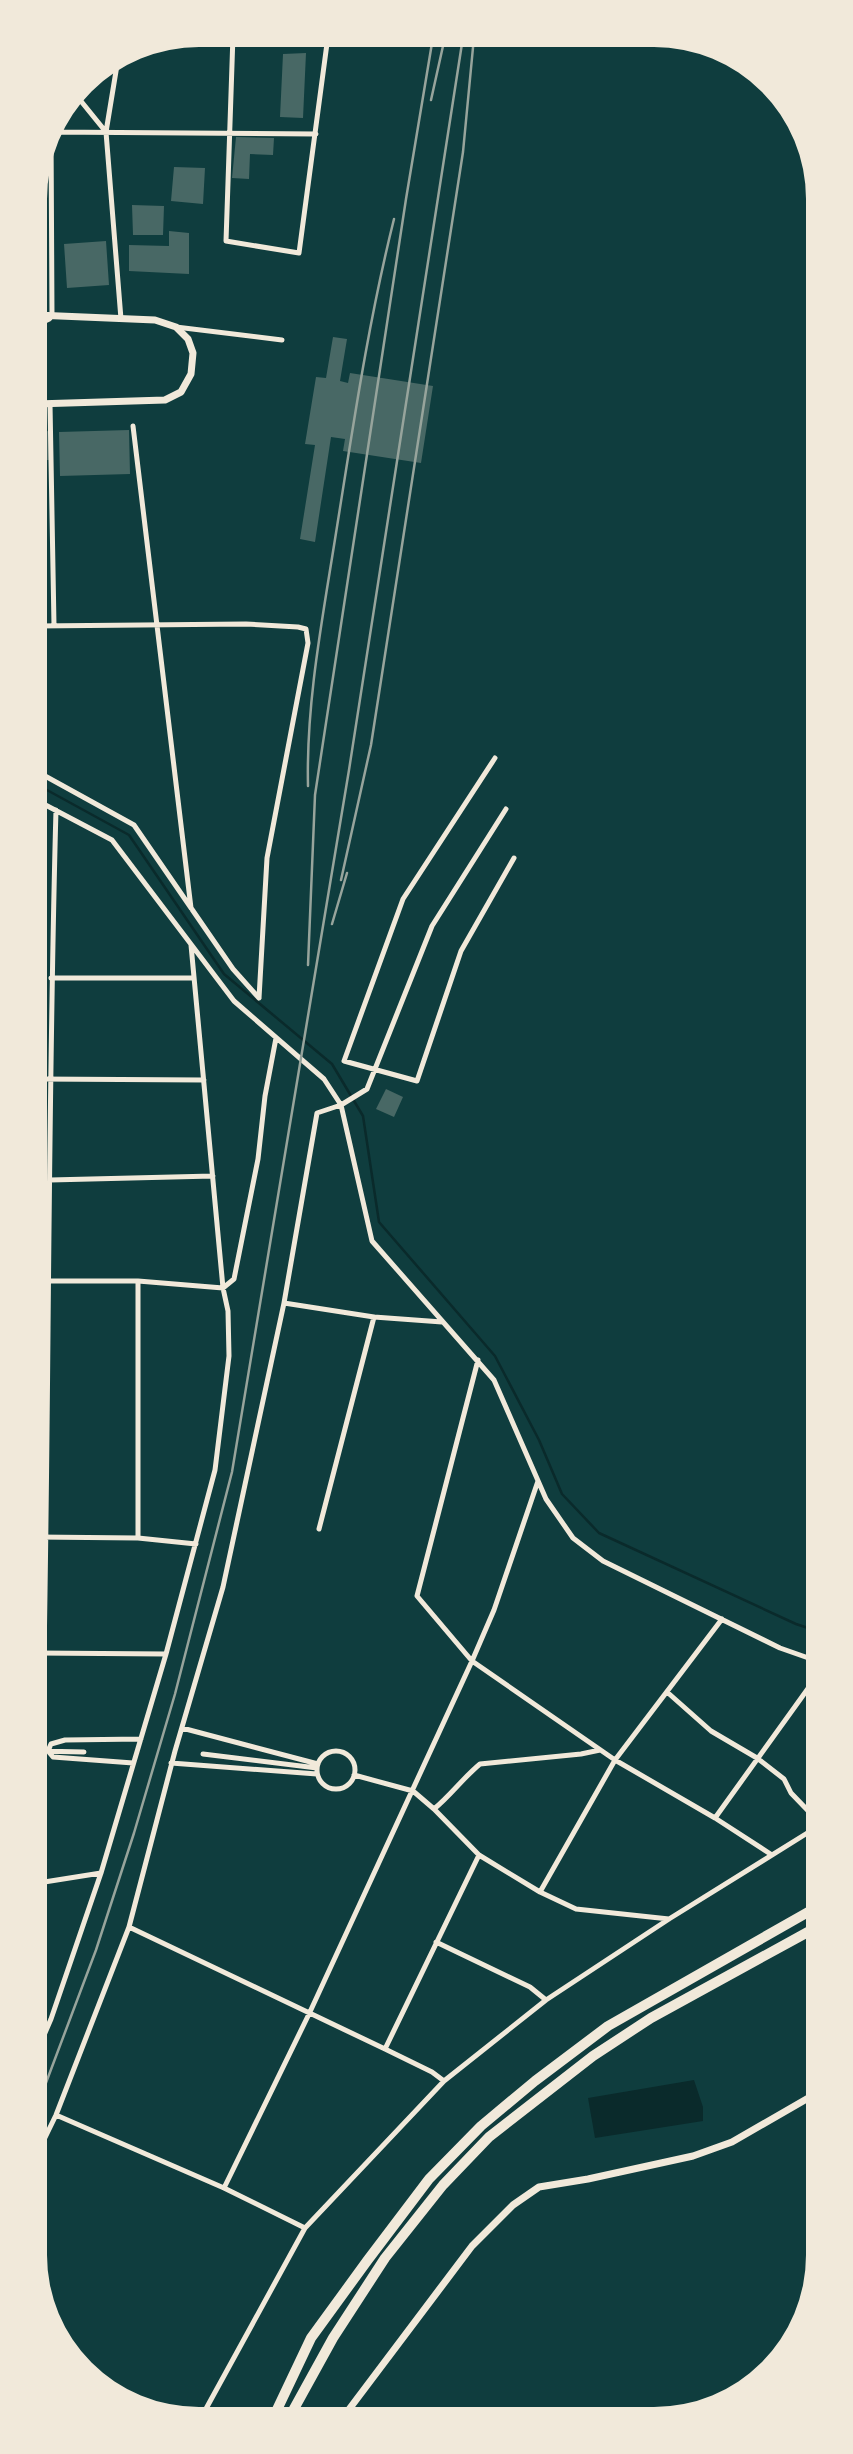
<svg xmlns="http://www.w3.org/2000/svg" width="853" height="2454" font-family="Ubuntu,sans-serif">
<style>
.water{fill:#0a2a2b}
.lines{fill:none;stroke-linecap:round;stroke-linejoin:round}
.stream{stroke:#0a2a2b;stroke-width:2.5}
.building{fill:#486865}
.minor{stroke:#f1e9da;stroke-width:5}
.secondary{stroke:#f1e9da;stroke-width:7}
.motorway{stroke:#f1e9da;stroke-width:10}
.rail{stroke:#97a49c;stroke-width:2.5}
</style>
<rect width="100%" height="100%" fill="#0f3d3e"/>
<!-- water -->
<path class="water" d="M694,2080L703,2107V2121L595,2138L588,2098Z"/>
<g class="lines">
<!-- stream -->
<path class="stream" d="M36,784L129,835L224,974L332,1064L363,1116L379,1222L495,1356L539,1440L562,1494L599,1533L796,1624L817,1631"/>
</g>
<!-- building -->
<path class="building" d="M306,53L303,118L280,117L283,54Z
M236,137L274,138L273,155L250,154L249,179L232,178Z
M174,167L205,168L203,204L171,201Z
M132,205L164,206L163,235H133Z
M169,231L189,233V274L129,271V245L169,246Z
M35,240H44L45,281H36Z
M106,241L109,285L67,288L64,244Z
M333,337L347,339L340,381L348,383L350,373L433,386L421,463L343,451L345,439L331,437L315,542L300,539L315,445L305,444L316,377L326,378Z
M129,430L130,474L60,476L59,432Z
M49,431L50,460H36V432Z
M386,1089L403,1097L394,1117L376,1109Z"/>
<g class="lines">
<!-- minor -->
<path class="minor" d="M233,35L226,241L299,253L328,36
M118,59L106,132L121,319
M76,95L106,132
M51,130L52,316
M50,132L316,134
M176,327L282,340
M50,404L54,625
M133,426L191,908
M36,626L246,624L298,627L306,629L308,643L267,858L259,998
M495,758L403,899L344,1061L417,1081L461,951L514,858
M36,771L134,825L233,969L259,998
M36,800L112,840L234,1001L324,1079L341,1105L372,1241L494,1380L546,1499L573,1538L603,1561L780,1648L817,1661
M51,978H192
M37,1079L204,1080
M50,1180L213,1176
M37,1281H138L223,1288L234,1279L258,1159L265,1096L276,1038
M284,1303L374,1317L442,1322
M478,1360L417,1596L472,1661L615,1760L715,1818L772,1855
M319,1529L374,1317
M37,1537L138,1538L196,1544
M138,1538V1281
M37,1653L166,1654
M667,1692L711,1731L757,1758L784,1779L791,1793L817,1820
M182,1728L318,1764
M317 1770a19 19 0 1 1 38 0a19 19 0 1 1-38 0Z
M38,1751L84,1752
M203,1754L317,1768
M133,1763L53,1757L48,1751L51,1744L65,1740L141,1739
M171,1763L317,1774
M354,1775L413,1791L434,1809L479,1855L540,1892L576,1909L669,1919
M434,1809C451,1795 463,1778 480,1764L581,1754L600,1750
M715,1818L817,1676
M39,1882C50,1525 46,1167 56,810
M38,1883L101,1873
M540,1892L615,1760L722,1619
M129,1927L385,2049L432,2072L444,2081
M436,1942L530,1987L546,2000
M38,2049L51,2019L101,1873L166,1654L215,1470L229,1356L228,1311L223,1288L191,945
M385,2049L479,1855
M56,2115L224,2188L305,2228
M38,2152L56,2115L129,1927L175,1751L223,1587L284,1303L317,1113L341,1105L367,1089L432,926L506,809
M224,2188L309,2014L472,1661L494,1610L538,1481
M202,2416L305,2228L444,2081L546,2000L669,1919L817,1827"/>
<!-- secondary -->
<path class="secondary" d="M36,315L155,320L176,327L188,339L193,353L191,374L181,392L165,400L36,404
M36,324L49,318
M344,2416L472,2246L513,2205L539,2187L588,2179L693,2156L732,2142L817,2093"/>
<!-- motorway -->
<path class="motorway" d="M274,2416L311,2338L367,2261L429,2179L481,2126L535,2081L608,2026L817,1907
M290,2416L333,2338L385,2258L443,2185L489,2137L593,2056L651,2018L817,1927"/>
<!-- rail -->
<path class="rail" d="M431,100L445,37
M308,786C306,701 323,616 336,533C353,427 368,323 394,219
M341,880L371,745L463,152L474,37
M332,924L347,873
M308,965L315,795L406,199L433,37
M38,2104L96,1950L134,1833L175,1694L232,1472L349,770L463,37"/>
</g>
<!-- crop -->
<path d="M0 0H853V2454H0ZM199 47H654A152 152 0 0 1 806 199V2255A152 152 0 0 1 654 2407H199A152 152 0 0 1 47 2255V199A152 152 0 0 1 199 47Z" fill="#f1e9da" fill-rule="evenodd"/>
</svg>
